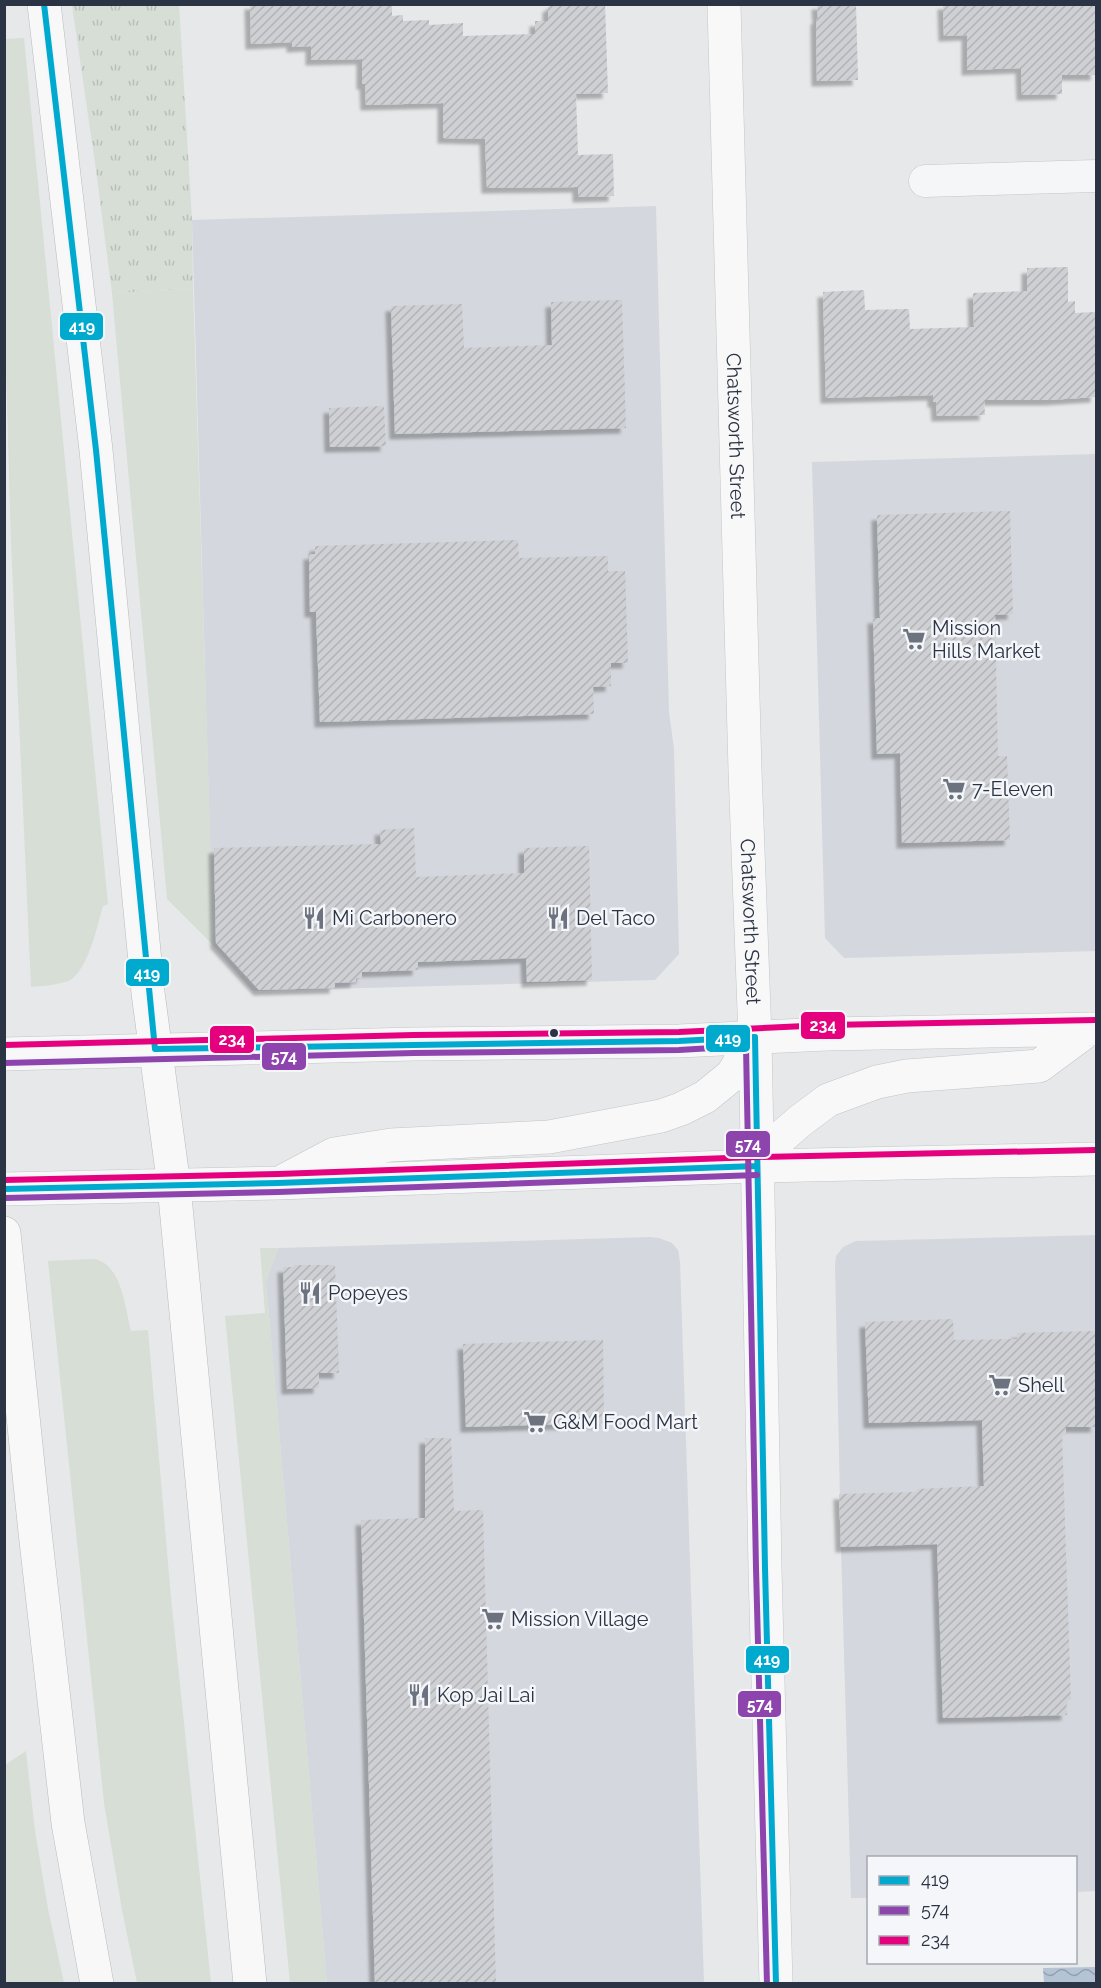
<svg xmlns="http://www.w3.org/2000/svg" width="1101" height="1988" font-family="Raleway,sans-serif">
<style>
.built{fill:#d4d7dd}
.grass{fill:url(#grass-tufts)}
.green{fill:#d6ded6}
.water{fill:url(#water-waves)}
.building{fill:url(#building-hatch);filter:url(#shadow)}
.lines{fill:none;stroke-linecap:round;stroke-linejoin:round}
.street-casing{stroke:#c4c6c8;stroke-width:33}
.secondary-casing{stroke:#c4c6c8;stroke-width:34}
.primary-casing{stroke:#c2c5c8;stroke-width:34}
.highway-casing{stroke:#b8bbbf;stroke-width:34}
.street{stroke:#f5f6f7;stroke-width:32}
.secondary{stroke:#f8f8f8;stroke-width:33}
.primary{stroke:#f8f8f8;stroke-width:33}
.highway{stroke:#f8f8f8;stroke-width:33}
.bus-1-casing{stroke:#f4f6f9;stroke-width:10}
.bus-2-casing{stroke:#f4f6f9;stroke-width:10}
.bus-3-casing{stroke:#f4f6f9;stroke-width:10}
.bus-1{stroke:#00a9ce;stroke-width:6}
.bus-2{stroke:#8e44ad;stroke-width:6}
.bus-3{stroke:#e5007d;stroke-width:6}
.bus-dot{fill:#2b3445;stroke:#f4f6f9;stroke-width:2}
.labels{text-anchor:middle;stroke-width:5;stroke-linejoin:round;paint-order:stroke}
.street-label{font-size:20px;fill:#2b3445;stroke:#f4f6f9}
.poi-label{font-size:20px;fill:#2b3445;stroke:#f4f6f9;text-anchor:start}
.line-badge{stroke:#f4f6f9;stroke-width:2}
.badge-label{font-size:16px;text-anchor:middle;font-weight:bold;fill:#fff}
</style>
<defs>
<pattern id="grass-tufts" width="24" height="20" patternUnits="userSpaceOnUse" patternTransform="scale(1.5)"><rect width="24" height="20" fill="#d6ded6"/><path d="M3 7l-1-3M5 7V3M7 7l1-3M15 17l-1-3M17 17v-4M19 17l1-3" fill="none" stroke="#b8bfb9"/></pattern>
<pattern id="water-waves" width="16" height="10" patternUnits="userSpaceOnUse" patternTransform="scale(1.5)"><rect width="16" height="10" fill="#b4c4d5"/><path d="M0 5q4-4 8 0t8 0" fill="none" stroke="#93a0af"/></pattern>
<pattern id="building-hatch" width="6" height="6" patternUnits="userSpaceOnUse" patternTransform="scale(1.5)"><rect width="6" height="6" fill="#ced0d3"/><path d="M-1 1l2-2M0 6l6-6M5 7l2-2" fill="none" stroke="#b1b3b6"/></pattern>
<filter id="shadow"><feDropShadow dx="-5.5" dy="5.5" stdDeviation="1.5" flood-color="#0004"/></filter>
</defs>
<rect width="100%" height="100%" fill="#e6e8ea"/>
<!-- built -->
<path class="built" d="M656,206L669,712L674,749L679,954L655,980L253,991L213,945L192,220Z
M1096,454V951L844,958L825,938L812,462Z
M1096,1235V1891L1076,1892V1858H868V1898H851L841,1547L835,1265L836,1256L843,1247L856,1241Z
M650,1237L659,1238L672,1243L678,1250L680,1262L704,1983H327L266,1281L278,1248Z"/>
<!-- grass -->
<path class="grass" d="M72,5H179L192,220L193,289L112,293L96,170Z"/>
<!-- green -->
<path class="green" d="M24,38L108,904L103,906C97,926 88,972 68,981C56,985 43,986 31,987L11,543L5,332V39Z
M193,289L211,863L213,945L167,899L112,293Z
M260,1248H278L266,1281L327,1983H290L225,1316L265,1313Z
M94,1259C122,1264 125,1308 131,1331L148,1330L171,1598L211,1983H137L122,1910L104,1803L48,1261Z
M26,1751L35,1831L48,1909L64,1983H5V1765Z"/>
<!-- water -->
<path class="water" d="M1096,1967V1983H1044L1043,1968Z"/>
<!-- building -->
<path class="building" d="M250,4H392V16L403,15V21L429,20V25L463,23V36L535,34V21H548V7L551,6V4H605L608,93L576,94L578,155L613,154L614,196L578,197V187L487,188L485,139L443,138V103L366,105L365,84H362V59L311,60V46L292,47V42L251,44Z
M817,4H856L858,80L817,81L816,19H818Z
M943,4H1096V75H1062V94L1022,95L1021,68L967,70V35L944,36Z
M1068,267V302L1075,301V313L1096,312V397L1049,400H984L985,415L937,416L936,402H933V395L826,398L823,292L864,290L865,310L909,309L910,329L974,327L973,293L1027,291V268Z
M622,300L626,428L395,434L391,306L462,304L464,348L552,345L551,302Z
M384,406L386,446L330,447L329,408Z
M1010,511L1013,614L995,615L998,756H1007L1010,840L902,843L900,753L877,754L873,618H880L877,515Z
M518,540L519,558L608,556V571H625L628,663H611V686L593,687L594,714L320,722L316,612H310L309,554H315V546Z
M414,828L416,877L524,873V848L589,846L592,980L527,982L526,958L418,962V970L362,972V978H356V982L335,983V988L259,990L216,943L214,848L381,844L380,830Z
M294,1265H335L339,1373H319V1388L287,1389L283,1267H294Z
M953,1319L954,1340L1017,1339V1333L1096,1331V1427H1066V1434H1062L1071,1700H1066L1067,1715L943,1718L937,1544L841,1547L839,1494L917,1492V1489L984,1486L982,1420L869,1423L865,1322Z
M603,1340L604,1423L466,1427L463,1344Z
M425,1438H451L454,1511L483,1510L496,1983H375L361,1520L425,1518Z"/>
<g class="lines">
<!-- street casing -->
<g class="street-casing">
<path id="street" d="M925,181L1096,176"/>
</g>
<!-- secondary casing -->
<g class="secondary-casing">
<g id="secondary">
<path id="s1" d="M724,4L745,770L755,1037L765,1568L776,1984"/>
</g>
</g>
<!-- primary casing -->
<g class="primary-casing">
<path id="primary" d="M4,1054L414,1044L679,1041L827,1034L1096,1029
M757,1166L778,1140L800,1121L828,1100L877,1082L907,1076L1039,1066L1089,1029
M285,1180L334,1154L391,1145L549,1137L661,1116L681,1109L705,1097L732,1075L755,1037
M4,1189L278,1183L757,1166L1096,1159"/>
</g>
<!-- highway casing -->
<g class="highway-casing">
<path id="highway" d="M44,4L96,450L148,993L174,1186L250,1984
M4,1233L35,1532L68,1823L97,1984"/>
</g>
<!-- street -->
<use href="#street" class="street"/>
<!-- secondary -->
<use href="#secondary" class="secondary"/>
<!-- primary -->
<use href="#primary" class="primary"/>
<!-- highway -->
<use href="#highway" class="highway"/>
<!-- bus-1 casing -->
<g class="bus-1-casing">
<path id="bus-1" d="M44,4L96,450L155,1049L679,1041L755,1037L765,1568L776,1984
M4,1189L278,1183L757,1166"/>
</g>
<!-- bus-2 casing -->
<g class="bus-2-casing">
<path id="bus-2" d="M4,1063L414,1053L679,1050L746,1046L756,1568L767,1984
M4,1198L278,1192L757,1175"/>
</g>
<!-- bus-3 casing -->
<g class="bus-3-casing">
<path id="bus-3" d="M4,1045L414,1035L679,1032L827,1025L1096,1020
M4,1180L278,1174L757,1157L1096,1150"/>
</g>
<!-- bus-1 -->
<use href="#bus-1" class="bus-1"/>
<!-- bus-2 -->
<use href="#bus-2" class="bus-2"/>
<!-- bus-3 -->
<use href="#bus-3" class="bus-3"/>
</g>
<!-- icons -->
<defs>
<g id="supermarket-bare" transform="scale(1.8)"><path d="M-6-5.5h2.5l.6 2H6L4.5 2H-2.5L-4.4-4H-6ZM-1.5 3.2a1.3 1.3 0 1 0 .1 0ZM3 3.2a1.3 1.3 0 1 0 .1 0Z" fill="#6c737f" stroke="#f4f6f9" stroke-width="2.5" paint-order="stroke"/></g>
<g id="restaurant-bare" transform="scale(1.8)"><path d="M-5-6h1v4h1v-4h1v4h1v-4h1v5L-1.5 .5V6h-2V.5L-5-1ZM5-6V6H3V1.5H1.5Q1.5-4 5-6Z" fill="#6c737f" stroke="#f4f6f9" stroke-width="2.5" paint-order="stroke"/></g>
</defs>
<g fill-rule="evenodd">
<use href="#supermarket-bare" x="914" y="639"/>
<use href="#supermarket-bare" x="954" y="789"/>
<use href="#restaurant-bare" x="314" y="918"/>
<use href="#restaurant-bare" x="558" y="918"/>
<use href="#restaurant-bare" x="310" y="1293"/>
<use href="#supermarket-bare" x="1000" y="1385"/>
<use href="#supermarket-bare" x="535" y="1422"/>
<use href="#supermarket-bare" x="493" y="1619"/>
<use href="#restaurant-bare" x="419" y="1695"/>
</g>
<!-- markers -->
<circle class="bus-dot" cx="554" cy="1033" r="5"/>
<g class="labels">
<!-- street labels -->
<g class="street-label">
<text dy="7" stroke="none"><textPath href="#s1" startOffset="432">Chatsworth Street</textPath></text>
<text dy="7" stroke="none"><textPath href="#s1" startOffset="918">Chatsworth Street</textPath></text>
</g>
<!-- poi labels -->
<g class="poi-label">
<text x="932" y="635">Mission<tspan x="932" dy="23">Hills Market</tspan></text>
<text x="972" y="796">7-Eleven</text>
<text x="332" y="925">Mi Carbonero</text>
<text x="576" y="925">Del Taco</text>
<text x="328" y="1300">Popeyes</text>
<text x="1018" y="1392">Shell</text>
<text x="553" y="1429">G&amp;M Food Mart</text>
<text x="511" y="1626">Mission Village</text>
<text x="437" y="1702">Kop Jai Lai</text>
</g>
</g>
<g class="line-badge">
<rect x="59" y="312" width="45" height="29" rx="6" fill="#00a9ce"/>
<rect x="125" y="958" width="45" height="29" rx="6" fill="#00a9ce"/>
<rect x="800" y="1011" width="46" height="29" rx="6" fill="#e5007d"/>
<rect x="705" y="1024" width="46" height="29" rx="6" fill="#00a9ce"/>
<rect x="209" y="1025" width="46" height="29" rx="6" fill="#e5007d"/>
<rect x="261" y="1042" width="46" height="29" rx="6" fill="#8e44ad"/>
<rect x="725" y="1130" width="46" height="28" rx="6" fill="#8e44ad"/>
<rect x="745" y="1645" width="45" height="29" rx="6" fill="#00a9ce"/>
<rect x="737" y="1690" width="45" height="28" rx="6" fill="#8e44ad"/>
</g>
<g class="badge-label">
<text x="82" y="332">419</text>
<text x="147" y="979">419</text>
<text x="823" y="1031">234</text>
<text x="728" y="1044">419</text>
<text x="232" y="1045">234</text>
<text x="284" y="1062">574</text>
<text x="748" y="1150">574</text>
<text x="767" y="1665">419</text>
<text x="760" y="1710">574</text>
</g>
<!-- border -->
<rect width="1101" height="1988" fill="none" stroke="#2b3445" stroke-width="12"/>
<!-- legend -->
<rect x="867" y="1856" width="210" height="108" fill="#f4f6f9" stroke="#a4a8b1" stroke-width="1.5"/>
<rect x="879" y="1876" width="30" height="9" fill="#00a9ce" stroke="#a4a8b1" stroke-width="1.5"/>
<text x="921" y="1886" font-size="18" fill="#2b3445">419</text>
<rect x="879" y="1906" width="30" height="9" fill="#8e44ad" stroke="#a4a8b1" stroke-width="1.5"/>
<text x="921" y="1916" font-size="18" fill="#2b3445">574</text>
<rect x="879" y="1936" width="30" height="9" fill="#e5007d" stroke="#a4a8b1" stroke-width="1.5"/>
<text x="921" y="1946" font-size="18" fill="#2b3445">234</text>
</svg>
